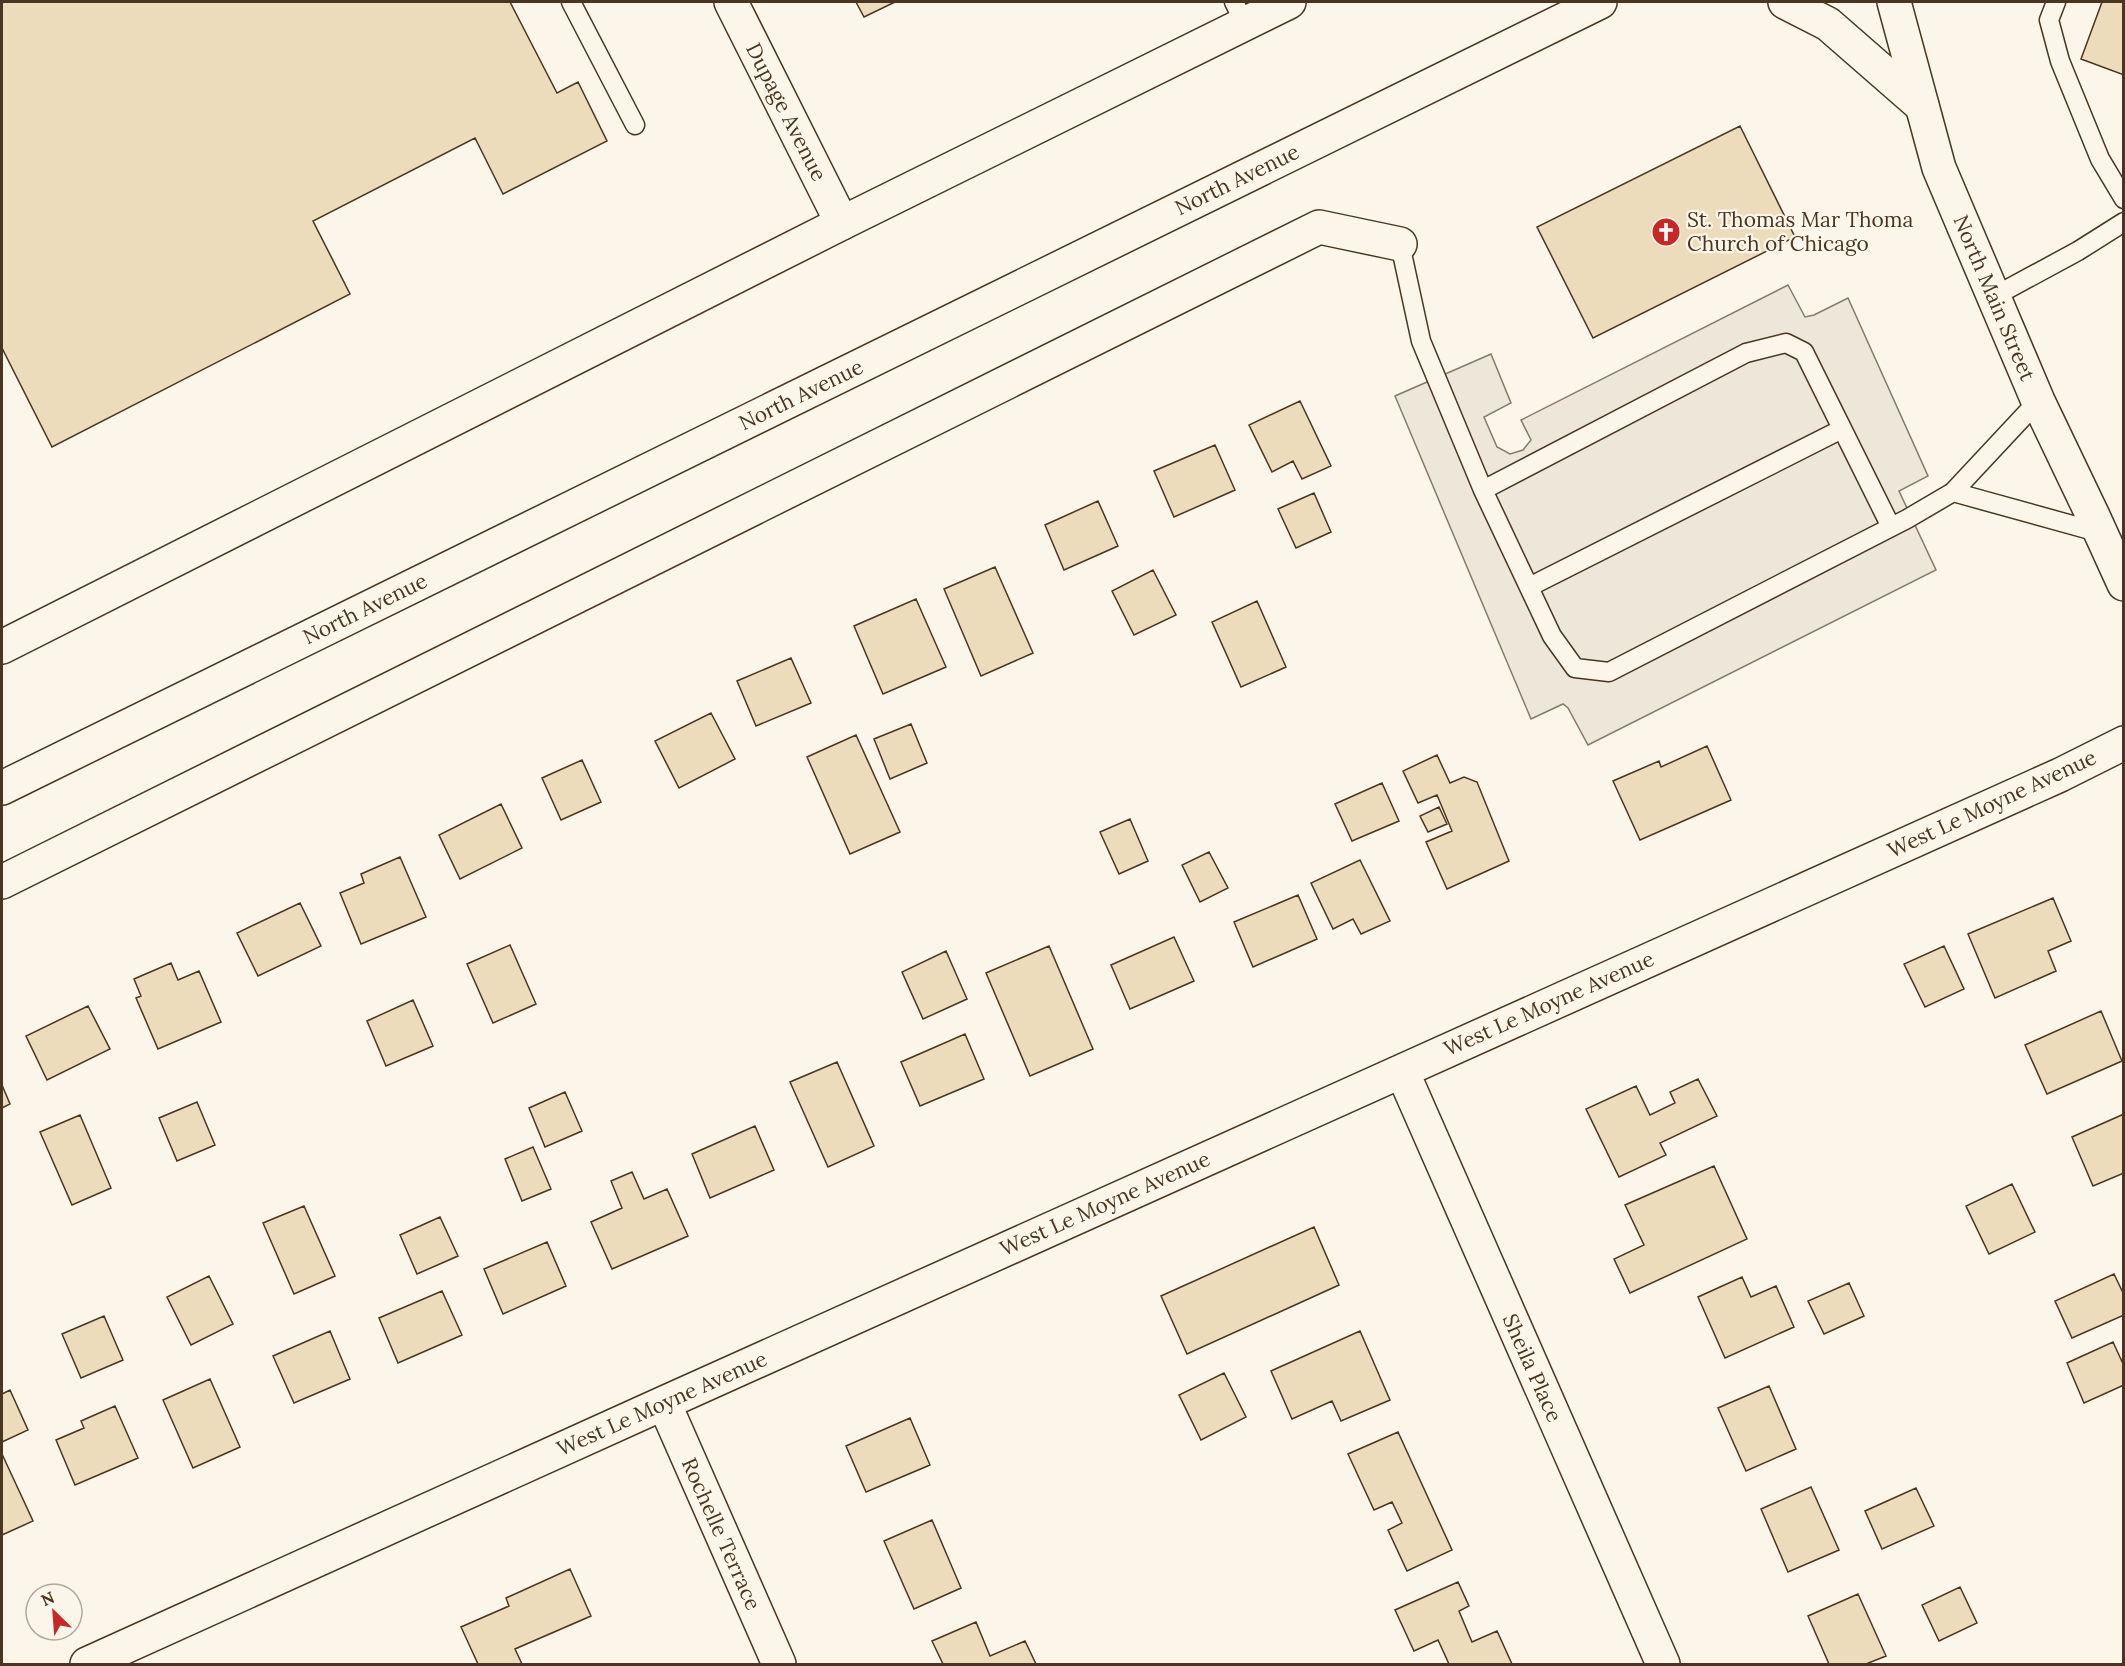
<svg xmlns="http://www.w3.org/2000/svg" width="2125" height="1666" font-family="Lora,serif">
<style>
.parking{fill:#ede7d9;stroke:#887966;stroke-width:1.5}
.building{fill:#ecdcbc;stroke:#4a3520;stroke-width:1.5}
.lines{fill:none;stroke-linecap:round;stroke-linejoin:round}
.lane-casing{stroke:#4a3520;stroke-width:21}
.street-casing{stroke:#4a3520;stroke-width:36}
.secondary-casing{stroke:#4a3520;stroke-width:36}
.primary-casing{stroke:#4a3520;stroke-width:36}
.lane{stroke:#fbf6e9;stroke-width:18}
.street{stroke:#fbf6e9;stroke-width:33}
.secondary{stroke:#fbf6e9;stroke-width:33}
.primary{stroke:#fbf6e9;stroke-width:33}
.labels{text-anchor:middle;stroke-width:4.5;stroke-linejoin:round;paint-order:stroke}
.street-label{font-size:21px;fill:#4a3520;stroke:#fbf6e9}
.poi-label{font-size:21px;fill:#4a3520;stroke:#fbf6e9;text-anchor:start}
</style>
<rect width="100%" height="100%" fill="#fbf6e9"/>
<!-- parking -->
<path class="parking" d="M1788,285L1805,317L1814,315L1848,298L1928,476L1899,491L1936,570L1588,745L1568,708L1563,704L1531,719L1395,396L1491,354L1511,403L1484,417L1497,447L1510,454L1523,450L1531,440L1521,420Z"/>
<!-- building -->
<path class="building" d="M4,2H510L557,93L578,82L607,141L503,194L475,138L313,221L350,294L52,447L2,348V3Z
M856,2H895L864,17Z
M2102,2H2124V75L2081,59Z
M1740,126L1795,237L1593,338L1537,227Z
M1300,401L1331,466L1302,479L1293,461L1272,472L1249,425Z
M1215,445L1235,490L1174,517L1154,471Z
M1314,493L1331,532L1296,548L1278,509Z
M1098,501L1118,546L1064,570L1045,525Z
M995,567L1033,653L981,676L944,589Z
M1153,570L1176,615L1134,635L1112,591Z
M916,599L946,667L883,694L854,626Z
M1257,601L1286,667L1241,687L1212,622Z
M791,658L811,703L756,726L737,681Z
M711,713L735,759L679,788L655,741Z
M911,724L927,763L890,779L874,739Z
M856,735L900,832L850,854L807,757Z
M1707,746L1731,800L1640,840L1613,781L1659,761L1661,767Z
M1437,755L1450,783L1464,777L1477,782L1509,861L1447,889L1426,842L1452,831L1437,795L1418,803L1403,771Z
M582,760L601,802L561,820L542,778Z
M1382,783L1399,821L1352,841L1335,804Z
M501,804L522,848L460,879L439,835Z
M1439,807L1447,824L1428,832L1420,816Z
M1130,819L1148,861L1119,874L1100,832Z
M1209,852L1228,888L1200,902L1182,865Z
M400,857L426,917L361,944L340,893L364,883L361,874Z
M1360,860L1390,921L1361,934L1353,919L1333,929L1311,883Z
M1298,895L1317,939L1253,967L1234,922Z
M2053,898L2071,941L2048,951L2056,971L1995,998L1968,934Z
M300,903L321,946L258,976L237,933Z
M1174,937L1194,981L1130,1009L1111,965Z
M510,945L536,1004L493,1023L467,964Z
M1049,946L1093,1049L1030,1076L986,973Z
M1944,946L1964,989L1925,1007L1904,964Z
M946,951L967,999L923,1019L902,972Z
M171,963L178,980L199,971L221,1022L158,1049L136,998L141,996L134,979Z
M413,1000L433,1046L386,1066L367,1021Z
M88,1006L110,1049L47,1080L26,1036Z
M2101,1011L2122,1061L2047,1094L2025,1045Z
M965,1034L984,1079L920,1106L901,1062Z
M837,1062L874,1146L828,1167L790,1082Z
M1698,1079L1717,1116L1660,1143L1666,1155L1619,1177L1586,1109L1636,1086L1650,1115L1675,1103L1670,1092Z
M2,1085L10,1104L2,1108Z
M565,1092L582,1131L545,1147L529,1108Z
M197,1102L215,1145L177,1161L159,1118Z
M2124,1114V1173L2093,1186L2072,1137Z
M80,1115L111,1188L72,1205L40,1132Z
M755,1126L774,1170L710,1198L692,1154Z
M533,1147L551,1189L522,1201L505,1159Z
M1714,1166L1747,1239L1630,1293L1614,1259L1644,1245L1625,1205Z
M632,1172L644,1199L667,1189L688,1236L612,1269L591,1222L622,1208L611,1181Z
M2012,1184L2035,1232L1989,1254L1966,1206Z
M304,1206L335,1276L294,1294L263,1223Z
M440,1217L458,1256L417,1274L400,1235Z
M1314,1227L1339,1285L1187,1354L1161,1296Z
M547,1242L566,1286L503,1314L484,1269Z
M2114,1274L2124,1295V1315L2072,1338L2055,1301Z
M209,1276L233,1324L191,1345L167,1297Z
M1742,1277L1751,1297L1776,1286L1794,1327L1725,1358L1698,1297Z
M1849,1283L1864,1316L1824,1334L1808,1301Z
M442,1291L462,1335L398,1363L379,1318Z
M104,1316L123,1360L81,1378L62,1334Z
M330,1331L350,1379L294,1403L273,1356Z
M1360,1331L1390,1400L1341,1421L1332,1401L1292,1419L1271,1371Z
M2113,1342L2124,1366V1385L2084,1403L2067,1363Z
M1224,1373L1246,1417L1201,1440L1179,1395Z
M210,1379L240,1447L193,1468L163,1400Z
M1769,1386L1796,1449L1746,1471L1718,1408Z
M10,1390L28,1430L2,1442V1394Z
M115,1406L138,1458L75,1485L56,1440L84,1428L81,1421Z
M910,1418L930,1465L866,1492L846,1446Z
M1398,1432L1452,1550L1407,1571L1388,1530L1402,1523L1392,1502L1374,1510L1348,1454Z
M2,1454L33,1521L2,1535Z
M1811,1487L1839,1550L1788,1572L1761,1509Z
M1916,1488L1934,1526L1882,1549L1865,1511Z
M932,1520L961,1588L914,1609L884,1541Z
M570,1569L591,1616L515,1649L522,1664H478L461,1627L509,1606L506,1598Z
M1458,1582L1469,1606L1459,1611L1472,1642L1497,1631L1512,1664H1449L1438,1640L1414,1651L1395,1610Z
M1960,1587L1977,1623L1939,1641L1922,1605Z
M1858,1594L1886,1656L1866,1664H1829L1808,1616Z
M976,1622L990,1656L1025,1641L1036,1664H943L932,1641Z"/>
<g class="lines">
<!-- lane casing -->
<g class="lane-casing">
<path id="lane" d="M571,2L635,125
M1234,2L1245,24
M2056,2L2049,20L2060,61L2100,159L2124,199
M1400,244L1421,341L1483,490L1552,636L1575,668L1609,672L1907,519L1953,492L2038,401
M1993,297L2078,251L2124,222
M1483,490L1746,353L1786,343L1804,352L1891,527
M1953,492L2101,533
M1529,587L1842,429"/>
</g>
<!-- street casing -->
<g class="street-casing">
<path id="street" d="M731,2L842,223
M2,882L1319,227L1400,244
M1402,1071L1663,1664
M664,1403L779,1664
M87,1664L664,1403L2060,775L2124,743"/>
</g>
<!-- secondary casing -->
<g class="secondary-casing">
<path id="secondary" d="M1894,2L1939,168L2038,401L2093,516L2124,584"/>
</g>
<!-- primary casing -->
<g class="primary-casing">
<path id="primary" d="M1785,2L1828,24L1922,106
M2,647L842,223L1289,2
M2,788L1600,2"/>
</g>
<!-- lane -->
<use href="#lane" class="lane"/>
<!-- street -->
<use href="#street" class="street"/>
<!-- secondary -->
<use href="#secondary" class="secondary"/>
<!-- primary -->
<use href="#primary" class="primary"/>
</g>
<!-- icons -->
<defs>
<g id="church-disc" transform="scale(1.5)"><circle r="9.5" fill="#c62828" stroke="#fbf6e9"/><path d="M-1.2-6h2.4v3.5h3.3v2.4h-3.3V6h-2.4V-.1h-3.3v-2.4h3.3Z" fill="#fff"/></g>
</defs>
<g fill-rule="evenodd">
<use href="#church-disc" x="1666" y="232"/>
</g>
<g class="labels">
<!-- street labels -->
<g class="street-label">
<text transform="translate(786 112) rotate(63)" y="7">Dupage Avenue</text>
<text transform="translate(1237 180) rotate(-26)" y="7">North Avenue</text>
<text transform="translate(1994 298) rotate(67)" y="7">North Main Street</text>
<text transform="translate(801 395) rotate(-26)" y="7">North Avenue</text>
<text transform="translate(365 609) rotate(-26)" y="7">North Avenue</text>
<text transform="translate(1992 804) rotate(-25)" y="7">West Le Moyne Avenue</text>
<text transform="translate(1549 1004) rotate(-24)" y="7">West Le Moyne Avenue</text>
<text transform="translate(1105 1204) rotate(-24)" y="7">West Le Moyne Avenue</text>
<text transform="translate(1532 1368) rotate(66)" y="7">Sheila Place</text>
<text transform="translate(662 1404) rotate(-24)" y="7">West Le Moyne Avenue</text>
<text transform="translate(721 1534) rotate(66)" y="7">Rochelle Terrace</text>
</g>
<!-- poi labels -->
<g class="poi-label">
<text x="1687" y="227">St. Thomas Mar Thoma<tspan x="1687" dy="24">Church of Chicago</tspan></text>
</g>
</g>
<!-- border -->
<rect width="2125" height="1666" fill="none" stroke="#4a3520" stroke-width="6"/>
<!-- north arrow -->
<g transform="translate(54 1612) rotate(335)"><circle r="28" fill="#fbf6e9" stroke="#b4a999" stroke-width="1.5"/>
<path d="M0-4.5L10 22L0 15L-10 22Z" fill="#c62828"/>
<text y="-9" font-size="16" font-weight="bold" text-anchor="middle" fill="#4a3520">N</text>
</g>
</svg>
